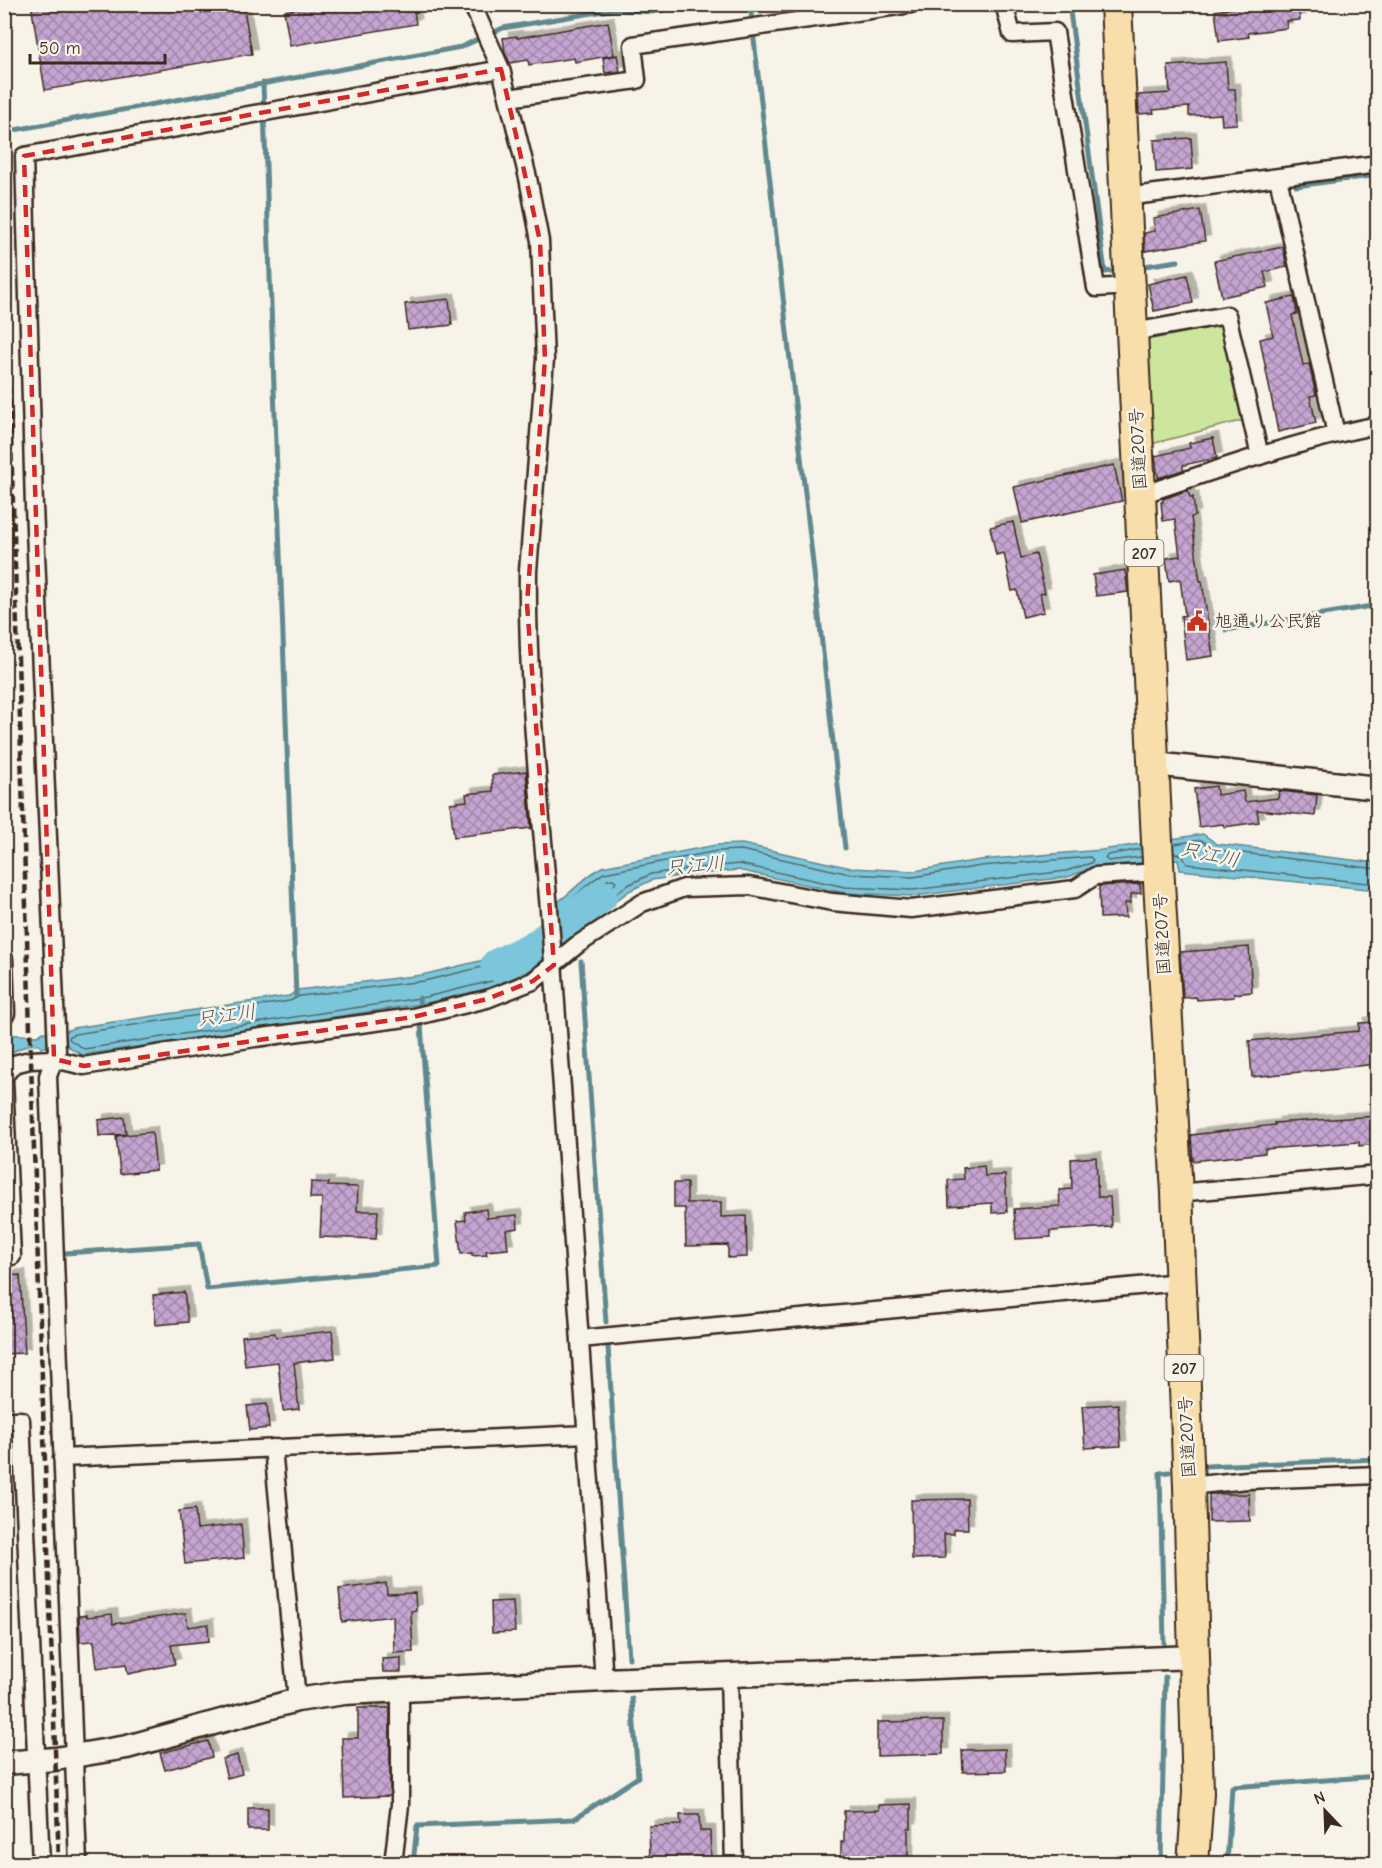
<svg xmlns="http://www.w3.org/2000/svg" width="1382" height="1868" font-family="'Comic Neue','Klee One',sans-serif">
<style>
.green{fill:#cde69d;stroke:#84885e;stroke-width:1.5}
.water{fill:#7bc6db;stroke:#61888f;stroke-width:1.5}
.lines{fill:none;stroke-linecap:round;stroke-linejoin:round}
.shore{stroke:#55686a;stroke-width:1.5}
.stream{stroke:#61888f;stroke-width:5}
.river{stroke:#7bc6db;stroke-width:33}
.building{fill:url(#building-cross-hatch);stroke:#3b2a1e;stroke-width:1.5;filter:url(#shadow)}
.street-casing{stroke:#3b2a1e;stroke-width:21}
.secondary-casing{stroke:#3b2a1e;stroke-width:27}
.highway-casing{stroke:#3b2a1e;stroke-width:34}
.street{stroke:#f7f3e8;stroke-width:16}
.secondary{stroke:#f7f3e8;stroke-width:22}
.highway{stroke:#f8deab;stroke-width:30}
.rail{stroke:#3b2a1e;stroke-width:4.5;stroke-dasharray:9 4.5;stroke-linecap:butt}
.marked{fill:none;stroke:#d62828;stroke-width:4.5;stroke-dasharray:12 8;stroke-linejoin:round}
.labels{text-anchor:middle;stroke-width:5;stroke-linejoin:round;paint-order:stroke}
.shield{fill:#f7f3e8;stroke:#73665b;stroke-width:1.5}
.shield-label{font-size:16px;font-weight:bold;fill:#3b2a1e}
.street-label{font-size:18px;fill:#3b2a1e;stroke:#f7f3e8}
.poi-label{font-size:18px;fill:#3b2a1e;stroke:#f7f3e8;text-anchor:start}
.water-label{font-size:20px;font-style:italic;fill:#4e5957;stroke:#f7f3e8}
</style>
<defs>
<pattern id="building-cross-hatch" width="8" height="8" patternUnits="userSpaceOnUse" patternTransform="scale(1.5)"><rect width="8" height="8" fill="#c4a4d0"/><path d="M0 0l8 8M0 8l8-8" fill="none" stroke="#a086a8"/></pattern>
<filter id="shadow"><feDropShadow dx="5.5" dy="-5.5" stdDeviation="0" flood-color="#0004"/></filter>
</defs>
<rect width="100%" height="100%" fill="#f7f3e8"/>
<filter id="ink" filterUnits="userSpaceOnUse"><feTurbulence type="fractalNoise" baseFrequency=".0167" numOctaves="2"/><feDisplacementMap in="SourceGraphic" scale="12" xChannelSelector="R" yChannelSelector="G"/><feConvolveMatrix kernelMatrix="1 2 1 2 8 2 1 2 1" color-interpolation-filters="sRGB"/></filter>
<g filter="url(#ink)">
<!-- green -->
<path class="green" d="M1221,326L1244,420L1151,444L1146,340Z"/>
<!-- water -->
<path class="water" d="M1203,834L1217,844L1377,863V890L1180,870L1178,859L1089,869L1068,877L914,896L844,893L738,870L679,876L652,880L629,891L577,931C565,924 558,916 559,901C575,890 585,876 602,867L716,845L742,844L851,868L914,871L980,860L1102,850Z
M529,939L543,950L535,968L494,987L427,1003L82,1055L63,1043L41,1048L39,1044L28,1045L5,1055V1034L38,1036L43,1032L60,1034L73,1028L289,996L298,990L422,975L484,960Z"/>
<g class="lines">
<!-- shore -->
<path class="shore" d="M1174,844L1201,840L1217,850L1378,869
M1141,849L1108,855L1105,858L1108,861L1141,857
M741,850L850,874L913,877L981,866L1090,857L1093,860L1091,863L1066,871L913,890L845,887L739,864L678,870L651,874L626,886L577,923L570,920L565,908L566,904C579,894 589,881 604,873L717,851Z
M1174,853L1182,855L1187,864L1378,884
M613,879L616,881L615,884L579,912H575L574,907C587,897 596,881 613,879Z
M528,947L535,952L530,964L492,981L426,997L84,1049L69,1039L70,1036L75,1034L290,1001L300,996L424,981L486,966Z"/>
<!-- stream -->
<path class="stream" d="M750,4L845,848
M1069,4L1105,272L1120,270
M263,83L296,996
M4,132L461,47L503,28L616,9L651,12L701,4
M1296,186L1378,175
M1138,267L1178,261
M1226,630L1378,605
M581,961L606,1322
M65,1253L199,1244L207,1289L439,1266L419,998
M608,1347L629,1658
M1206,1466L1378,1459
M4,1479H5
M1164,1643L1160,1473L1169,1472
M413,1864L417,1826L574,1819L638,1777L632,1699
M1161,1864L1165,1677
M1227,1864L1232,1787L1378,1776"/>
<!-- river -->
<path class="river" d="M497,965L538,945L601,896"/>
</g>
<!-- building -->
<path class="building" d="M31,4H243L252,54L45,90Z
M311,4H413L416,24L290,46L284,11L311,7Z
M1261,4H1298L1300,20L1286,21L1287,28L1248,33L1249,37L1219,41L1215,11Z
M608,22L614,55L575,62L574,58L529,65L528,60L510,63L505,53L503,38L517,36V38Z
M617,55L620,71L605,73L603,58Z
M1226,62L1228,89H1235L1237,124L1222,125L1221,114L1189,116V107L1153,110L1154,113L1139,114L1138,95L1170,93L1168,66Z
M1191,138L1193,169L1156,172L1154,140Z
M1200,210L1205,241L1145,251L1144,233L1155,231L1153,218Z
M1283,247L1287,267L1264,272L1268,287L1222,297L1214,261Z
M1187,275L1193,303L1154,311L1148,284Z
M1294,297L1297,314L1292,315L1303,365L1309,364L1316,395L1310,396L1316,423L1278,432L1260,339L1273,336L1266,303Z
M449,299L452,325L408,330L405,304Z
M1213,438L1217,458L1183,465V470L1158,478L1155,456L1190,448L1189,443Z
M1114,465L1122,501L1022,523L1014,487Z
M1188,490L1190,498L1193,497L1195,516L1191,517L1200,581H1202L1213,656L1186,660L1181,616L1185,615L1180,579L1169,581L1166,558L1180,556L1175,519L1163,521L1161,502H1163V499Z
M1013,522L1021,558L1036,554L1045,593L1040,594L1044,612L1023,617L1017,590L1012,591L1004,553L996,555L990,527Z
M1125,570L1128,592L1096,596L1093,575Z
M526,771L531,828L454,837L450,803L467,801L466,794L493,791L492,775Z
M1216,786L1217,795L1243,791L1245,802L1278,798L1279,791L1317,795L1315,816L1257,810L1259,822L1224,827L1223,824L1199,827L1194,789Z
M1140,884L1141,893L1131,894V903H1125L1126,917L1100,918L1099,886Z
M1249,947L1252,992L1234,994V997L1197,1000L1196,997L1183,998L1180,952Z
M1377,1022V1064L1252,1077L1249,1041L1359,1031V1023Z
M1377,1116V1144L1359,1146V1142L1265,1149V1153L1193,1161L1191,1135L1275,1125L1274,1123Z
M124,1117L126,1134L99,1136L98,1120Z
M152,1132L156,1170L120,1174L116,1136Z
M1096,1157L1098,1197H1110L1112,1227L1050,1231L1051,1237L1016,1239L1014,1209L1060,1206L1059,1190L1072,1189L1071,1159Z
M984,1166L985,1176L1005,1175L1007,1212L992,1213V1203L949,1206L948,1180L964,1179L963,1168Z
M311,1182L329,1183L328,1186L358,1187L357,1211H378L376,1239L320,1237L322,1198H310Z
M674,1183H687V1203L721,1202V1217L746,1216L747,1257L728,1258V1245L686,1246L685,1208H674Z
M486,1209L487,1218L517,1215L518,1228L506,1230L508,1249L486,1251L487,1255L472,1256V1253L461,1254L457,1221L466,1220L465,1212Z
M20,1275L25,1353L4,1354V1276Z
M184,1292L188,1322L156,1325L153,1295Z
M332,1331L335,1358L294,1363L299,1409L283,1411L278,1362L245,1366L242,1336L275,1333L276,1337Z
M267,1404L269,1428L250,1430L247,1406Z
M1118,1404L1121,1446L1085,1448L1082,1406Z
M1209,1494H1249L1250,1521L1209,1522Z
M967,1499L968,1529H954V1534H944L945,1558L912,1559L911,1500Z
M195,1509L197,1529L241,1524L244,1558L185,1564L179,1511Z
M386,1583L387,1594L415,1593L416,1610L411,1611L413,1652L394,1653L393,1616L342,1622L339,1589Z
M513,1601L515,1632L492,1633L491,1602Z
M186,1613L188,1627L208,1624L209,1641L171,1645L175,1664L128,1674L126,1664L97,1668L94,1641L80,1642L79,1616L87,1615V1617L112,1614L113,1624Z
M401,1658V1672H383L382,1659Z
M358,1708H390V1796L344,1798L342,1738H358Z
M943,1721V1754L877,1756V1722Z
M208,1741L212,1757L165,1770L160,1753Z
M1005,1749L1006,1771L963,1772L962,1750Z
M237,1755L242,1774L227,1778L222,1759Z
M911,1804V1828H908V1863H841V1842H844V1811L879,1810V1805Z
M248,1808H268V1830H248Z
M680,1815H699L700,1831H710L711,1860L650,1861L649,1826L681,1825Z"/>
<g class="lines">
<!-- street casing -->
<g class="street-casing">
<path id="street" d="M472,4L501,69L528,178L540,241L545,359L528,571C526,701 544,831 553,961C570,1201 587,1440 604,1680
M1004,4L1012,34L1055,32L1096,288L1130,286
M508,98L637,80L633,45L911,4
M1278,178L1336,434
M1126,197L1378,164
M1133,332L1227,315L1260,456
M1141,495C1219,469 1297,441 1378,425
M4,959L6,1013L4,1014
M4,1076L14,1064L30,1060L54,1059L84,1066L255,1038L413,1017L487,999L533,981L577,945L642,903L684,888L749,886L832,902L911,909L1075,889L1095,876L1159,872
M4,1079L12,1256L4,1257
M1177,1193L1378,1175
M580,1339L1180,1282
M4,1420H21L41,1864
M273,1448L297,1700
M62,1458L587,1434
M1189,1486L1247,1480L1378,1475
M729,1676L734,1864
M78,1864L48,1076L57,1050L34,506L24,156L501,69
M393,1864L400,1805V1690"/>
</g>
<!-- secondary casing -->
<g class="secondary-casing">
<path id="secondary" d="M1154,764L1378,788
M4,1763L55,1759L127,1747L297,1700L344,1693L604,1680L1194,1657"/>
</g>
<!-- highway casing -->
<g class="highway-casing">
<path id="highway" d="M1116,4L1159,882L1177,1193L1189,1486L1198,1793L1193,1864"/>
</g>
<!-- street -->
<use href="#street" class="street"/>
<!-- secondary -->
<use href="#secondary" class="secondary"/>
<!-- highway -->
<use href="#highway" class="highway"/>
<!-- rail -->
<path class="rail" d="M4,224L32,1092L59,1864"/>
</g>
</g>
<!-- marked area -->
<path class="marked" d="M501,69L540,241L545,359L527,604L554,965L533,981L487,999L413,1017L84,1066L54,1059L24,156Z"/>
<!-- icons -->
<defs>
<g id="civic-bare" transform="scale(1.62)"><path d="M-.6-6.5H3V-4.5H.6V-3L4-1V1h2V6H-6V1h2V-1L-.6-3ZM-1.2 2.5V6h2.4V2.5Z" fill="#c8321e" stroke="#f7f3e8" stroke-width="2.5" paint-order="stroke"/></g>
</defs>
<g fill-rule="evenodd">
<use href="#civic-bare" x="1197" y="621"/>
</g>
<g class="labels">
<!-- shield labels -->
<g class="shield">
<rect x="1124.5" y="540" width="39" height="26" rx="4.5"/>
<rect x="1164.5" y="1355" width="39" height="26" rx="4.5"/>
</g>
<g class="shield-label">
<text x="1144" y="559">207</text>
<text x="1184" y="1374">207</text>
</g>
<!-- street labels -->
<g class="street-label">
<text transform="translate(1138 449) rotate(-93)" y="6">国道207号</text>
<text transform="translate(1162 934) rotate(-93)" y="6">国道207号</text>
<text transform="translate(1187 1437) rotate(-93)" y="6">国道207号</text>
</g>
<!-- poi labels -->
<g class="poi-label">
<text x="1214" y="627">旭通り公民館</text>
</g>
<!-- water labels -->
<g class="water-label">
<text transform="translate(1210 854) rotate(12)" y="7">只江川</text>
<text transform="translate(695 865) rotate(-5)" y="7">只江川</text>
<text transform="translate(226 1015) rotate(-8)" y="7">只江川</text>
</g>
</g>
<!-- margin -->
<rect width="1382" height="1868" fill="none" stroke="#f7f3e8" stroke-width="24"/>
<rect x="12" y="12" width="1358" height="1844" fill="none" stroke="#3b2a1e" stroke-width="2" filter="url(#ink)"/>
<!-- north arrow -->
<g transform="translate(1325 1811) rotate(337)" stroke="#f7f3e8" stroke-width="4.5" paint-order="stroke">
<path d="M0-4.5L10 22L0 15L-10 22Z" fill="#3b2a1e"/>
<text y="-9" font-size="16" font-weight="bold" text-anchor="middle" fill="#3b2a1e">N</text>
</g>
<!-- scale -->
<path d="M30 54v9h135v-9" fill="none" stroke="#3b2a1e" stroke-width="3"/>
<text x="39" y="54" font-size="18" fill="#3b2a1e" stroke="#f7f3e8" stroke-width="4.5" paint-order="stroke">50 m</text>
</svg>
